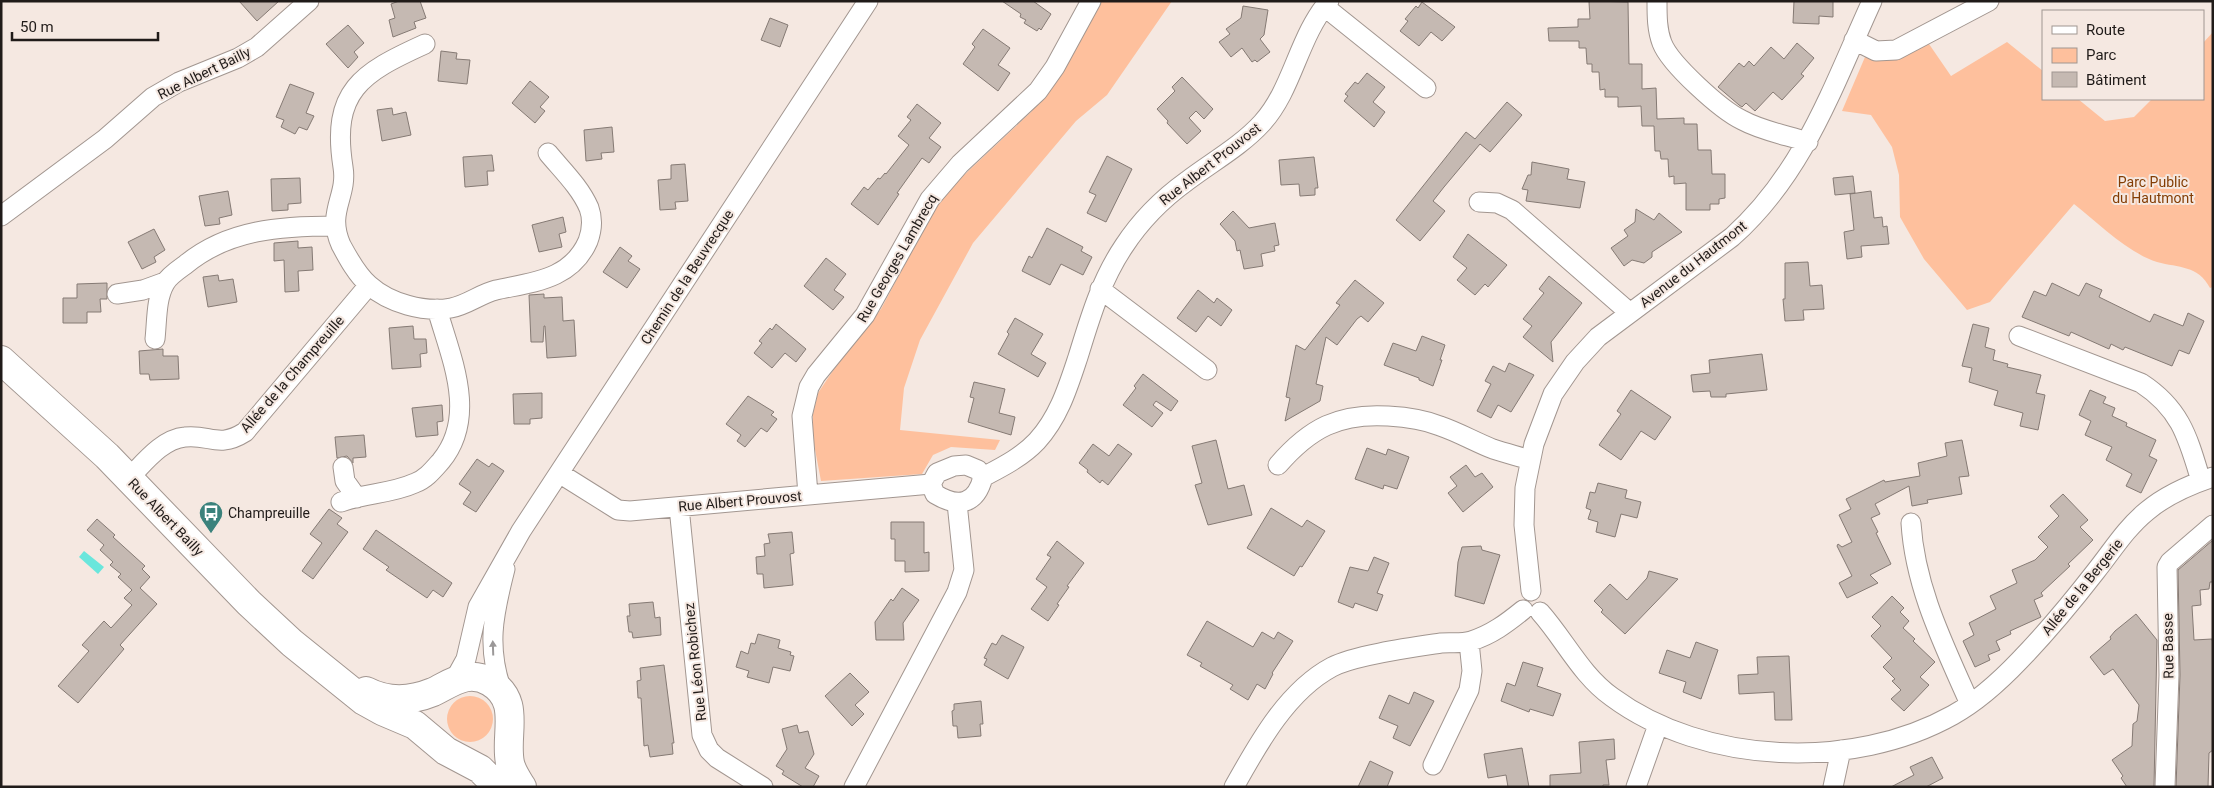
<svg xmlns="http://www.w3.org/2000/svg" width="2214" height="788" font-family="Roboto,sans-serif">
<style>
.green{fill:#fec09d}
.water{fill:#6ae6dc}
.building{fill:#c5b9b2;stroke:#857a74}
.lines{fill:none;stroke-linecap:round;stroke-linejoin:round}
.minor-casing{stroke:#a29690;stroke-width:21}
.secondary-casing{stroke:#a29690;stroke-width:30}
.minor{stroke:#fff;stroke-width:19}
.secondary{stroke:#fff;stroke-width:28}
.oneway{fill:#9b9898}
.labels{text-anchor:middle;stroke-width:4;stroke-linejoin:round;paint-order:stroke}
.street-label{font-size:14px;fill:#201b19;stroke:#f5e8e1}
.park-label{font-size:14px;fill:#833d04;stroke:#f5e8e1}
.poi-label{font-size:14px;fill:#201b19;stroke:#f5e8e1;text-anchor:start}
</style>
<rect width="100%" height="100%" fill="#f5e8e1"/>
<!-- green -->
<path class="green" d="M1101,1H1172L1107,95L1076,121L973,243L920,340L904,388L900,430L1000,440L995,450L951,447L933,455L922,474L821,481L813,439V414L818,393L834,369L881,309L930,217L946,192L1031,112L1058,78Z
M2213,32V287L2210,288C2198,265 2179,268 2157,262C2128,253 2098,223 2074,204L1990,302L1967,310L1924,259L1900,217L1899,175L1892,147L1871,115L1842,111L1865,57L1885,61L1929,44L1951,76L2007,42L2043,71V99H2078L2105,121L2134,117L2152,99H2203V43Z
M447 719a23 23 0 1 1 46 0a23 23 0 1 1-46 0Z"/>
<!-- water -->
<path class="water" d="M84,551L104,567L98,574L79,557Z"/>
<!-- building -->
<path class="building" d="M239,1H279L257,21Z
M399,1H420L426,18L414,22L416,28L393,37L389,20L395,18L391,4Z
M1002,1H1033L1051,14L1041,30L1039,28L1037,31L1024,23L1026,20L1020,17L1021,14Z
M1592,1L1628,2L1629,64H1642V89L1656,88L1657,119L1684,118V124H1697L1698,150H1711L1712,174H1725V198L1719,199V204H1710V210H1686V183L1674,184V176L1669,177L1668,159H1661L1660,151H1655L1654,126H1642L1641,106L1618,107V97H1605V89L1600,90L1599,72H1592V64H1587L1586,48H1579V41H1549L1548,28L1578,27V19H1590L1589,2Z
M1794,1H1833V17L1819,16V24L1793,23Z
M1422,2L1455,27L1442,41L1431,32L1419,46L1400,31L1408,21L1405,19L1416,6L1418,8Z
M1243,6L1268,10L1264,35L1260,39L1270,52L1257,62L1255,60L1252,62L1242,48L1231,57L1219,42L1230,34L1226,29L1241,18Z
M770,18L788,25L780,47L761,40Z
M348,25L364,43L354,52L358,57L348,68L326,44Z
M983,29L1010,48L998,65L1010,73L998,91L963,64L975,47L972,44Z
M1797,43L1814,58L1801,74L1804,76L1782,100L1773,92L1755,111L1746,103L1742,107L1739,105L1718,87L1739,63L1744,67L1749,61L1754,66L1771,47L1784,59Z
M441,51L457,53L456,59L470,60L467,84L438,81Z
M1367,73L1385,87L1373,102L1385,112L1374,127L1344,101L1348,96L1345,94L1355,82L1358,84Z
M1182,77L1213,109L1204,119L1196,111L1189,118L1201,131L1187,144L1167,123L1168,121L1157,109L1175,91L1172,87Z
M530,81L549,97L540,107L545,111L535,123L512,103Z
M290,84L314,93L306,113L314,116L307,130L299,127L295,134L281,127L284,120L276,117Z
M1507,102L1522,115L1490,152L1480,144L1444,187L1433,201L1445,211L1420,241L1396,220L1466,132L1475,139Z
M917,104L941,123L929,138L941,147L929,163L922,158L897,193L899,194L878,225L851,204L864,187L868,190L878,178L880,179L885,173L886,174L909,145L898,136L911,120L907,117Z
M392,108L393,115L406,112L411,135L382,141L377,110Z
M612,127L614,152L601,153L602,159L586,161L584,130Z
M492,155L494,171H487L488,185L465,187L463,157Z
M1107,156L1132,169L1106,222L1087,213L1096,195L1089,192Z
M1314,157L1318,188H1315V195L1300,196L1299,184L1281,185L1279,160Z
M1532,162L1569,169L1567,179L1585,182L1580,208L1526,201L1528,190L1522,189L1528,175H1531Z
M685,164L688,201L675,202L676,209L660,210L658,180L671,179V165Z
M1853,176L1855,193L1835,195L1833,178Z
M300,178L301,203L288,204V210L272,211L271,179Z
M228,191L232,215L219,218L220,224L205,226L199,196Z
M1871,191L1874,218L1882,217L1883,227L1887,226L1889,244L1861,246L1862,257L1847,259L1844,232L1854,230L1850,194Z
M1636,209L1654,220L1659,213L1682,232L1652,252V257L1644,263L1632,260L1624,266L1611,248L1628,236L1624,230L1635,222Z
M1233,211L1249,228L1275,223L1279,245L1274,246L1275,251L1261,254L1263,266L1244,269L1240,250L1237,251L1235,241L1220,224Z
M563,217L566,232L559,234L562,247L539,252L532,225Z
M1047,228L1083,247L1081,251L1092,257L1083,275L1061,264L1050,285L1022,271L1029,256L1032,258Z
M154,229L165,250L154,257L156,262L142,269L128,242Z
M1468,234L1507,265L1488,287L1485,284L1475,295L1457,280L1467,268L1453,257Z
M298,241V248L312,247L313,270L298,271L299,291L285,292L284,260L274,261V243Z
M620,247L632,256L628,261L640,269L627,288L603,272Z
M826,258L846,274L834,290L844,297L833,310L804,286Z
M1808,262L1810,286L1822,285L1824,309L1803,310L1804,320L1785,321L1783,299H1785V263Z
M218,275L219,281L233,279L237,302L208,307L203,277Z
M1549,276L1582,303L1551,342L1553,362L1523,337L1532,326L1523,319L1544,293L1539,289Z
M1355,280L1384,303L1368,322L1361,316L1357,319L1337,345L1326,337L1316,384L1323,386L1320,401L1285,421L1290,398L1286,397L1296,345L1305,350L1340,305L1336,303Z
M107,283V299H100L101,312H87V323H63V298H77V284Z
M2052,283L2079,296L2086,283L2102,290L2099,297L2150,322L2154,314L2183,326L2188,313L2204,321L2189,354L2179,350L2172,366L2125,347L2123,350L2111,344L2109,349L2071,332L2069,336L2022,317L2034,291L2046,296Z
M1198,290L1214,303L1217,298L1232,310L1221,326L1208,316L1196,332L1177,318Z
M544,294V298L562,297L563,321L574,320L576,356L547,358L545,326H544L543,342H531L529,295Z
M1015,318L1043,334L1031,354L1046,363L1038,377L998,354L1009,334L1007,332Z
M776,324L806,349L796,362L785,353L772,368L754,353L762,343L759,341L770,328L772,330Z
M1973,324L1989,328L1985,347L1995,350L1993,360L2008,364L2007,367L2041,375L2036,393L2045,395L2038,430L2020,426L2023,413L1994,405L1998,391L1969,382L1972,368L1962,366Z
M413,326L414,339H426L427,353L420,354L421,367L392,369L389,328Z
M1422,336L1445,345L1440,360H1442L1433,386L1419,380V378L1384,365L1393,343L1416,351Z
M163,349V356H178L179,379L150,380L149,374H140L139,351Z
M1762,354L1767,390L1726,394V397H1711L1710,391L1693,392L1691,375L1710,373L1709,360Z
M1509,363L1534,375L1511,412L1498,405L1491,418L1477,411L1491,384L1485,381L1493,366L1505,372Z
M1143,374L1178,401L1171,411L1156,401L1153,405L1163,413L1152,427L1123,405L1136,388L1134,386Z
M974,382L1005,389L999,413L1015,417L1011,435L968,422L974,398L970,397Z
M1631,390L1671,417L1655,440L1641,431L1621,460L1599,445L1621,414L1617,411Z
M2090,390L2106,397L2103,403L2115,408L2112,416L2127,423L2126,426L2156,440L2149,456L2157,460L2141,493L2126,486L2132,474L2106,460L2112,447L2085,435L2091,421L2079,415Z
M542,393V418L530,419V424H514L513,394Z
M748,396L774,412L771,415L777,419L767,432L761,428L745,447L737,441L741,435L726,424Z
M442,405L443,421L437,422L438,435L416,437L412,408Z
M364,435L366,457L353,458V463L347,456L337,458L335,437Z
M1216,440L1228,489L1244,485L1252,515L1208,525L1195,485L1202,483L1192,446Z
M1962,440L1969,476L1959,477L1962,494L1927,500L1928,503L1912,506L1909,486L1875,504L1880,514L1871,518L1878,532L1876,533L1891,564L1870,575L1878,583L1847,598L1839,583L1852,576L1837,546L1838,544L1842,547L1852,542L1839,515L1851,509L1846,499L1884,480L1885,482L1920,476L1918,463L1947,456L1945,443Z
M1093,444L1109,456L1118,444L1132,454L1108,485L1102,480L1100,483L1087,472L1088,470L1079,463Z
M1367,448L1386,455L1388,449L1409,457L1397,489L1384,485L1383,489L1355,479Z
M477,459L489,467L492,463L504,471L476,512L463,504L471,492L459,484Z
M1466,465L1475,477L1482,473L1493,487L1463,512L1448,493L1457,486L1450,477Z
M1598,483L1627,490L1625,498L1641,502L1637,518L1621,514L1615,537L1596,532L1598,522L1588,519L1591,510L1586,508L1590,492L1595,493Z
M2063,494L2088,520L2080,527L2093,540L2068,564L2070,566L2041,593L2043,596L2034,600L2041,617L2010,631L2011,634L1996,641L2000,650L1988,655L1990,660L1975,667L1963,641L1974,635L1969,623L1996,609L1990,596L2017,583L2012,570L2035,560L2048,547L2038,537L2059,516L2050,506Z
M1271,508L1302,527L1307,520L1325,531L1302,567L1300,566L1294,576L1247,548Z
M329,509L342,518L337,524L348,532L313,579L302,571L322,543L310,534Z
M97,519L115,535L113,537L145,566L142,569L150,577L140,588L157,604L120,645L124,649L78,703L58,686L89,651L82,645L104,621L111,628L132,605L124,598L132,590L118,577L121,574L110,565L113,562L100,550L104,545L87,530Z
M891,522H924V553L929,552V571L905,572V561H895V539H891Z
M376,530L452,583L443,597L433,590L427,598L386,570L389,567L363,549Z
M792,532L794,553L790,554L793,585L764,588L763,574H757L756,557L765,556L764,544L770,543L768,534Z
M2213,540V582H2210L2209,589L2200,590L2201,605L2192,606L2194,640L2212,639L2213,644V750L2209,753L2208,787H2176L2180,675L2178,570Z
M1057,541L1084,563L1067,586L1069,587L1057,604L1059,605L1048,621L1031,609L1047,587L1036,579L1051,557L1047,555Z
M1481,546L1482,550L1500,555L1484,604L1455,596L1458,562L1462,547Z
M1374,557L1389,563L1377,593L1383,595L1377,611L1355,603L1353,608L1338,602L1350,567L1368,571Z
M1649,571L1678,579L1625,634L1601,612L1603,610L1594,601L1610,584L1627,600L1647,578Z
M902,588L919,600L903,623L904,640H876L875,622L891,599L893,601Z
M1892,596L1904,608L1900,612L1909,621L1903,628L1915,639L1913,641L1935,662L1920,677L1929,685L1904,711L1891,699L1901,690L1892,681L1895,679L1883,667L1892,658L1871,636L1881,626L1872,617Z
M653,602L655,618L660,617L661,635L633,638L632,632H629L627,616H630L629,604Z
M2136,614L2157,640L2154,787H2127L2121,778L2123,776L2112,760L2132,746L2133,724L2137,721L2139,705L2113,669L2104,675L2090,657L2111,639L2110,637L2115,631Z
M1207,621L1253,647L1262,632L1274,639L1278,632L1293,641L1272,673L1273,674L1265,689L1257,684L1248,700L1230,689L1233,685L1200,666L1202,663L1187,655Z
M758,634L780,640L778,648L791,652L790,655L794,656L790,671L773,667L769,683L747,677L749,671L736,667L741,651L748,654L751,643L755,644Z
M1002,635L1024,647L1008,679L984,665L987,659L984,658L992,643L996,645Z
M1696,642L1718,650L1701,699L1683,692L1686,682L1659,673L1667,650L1690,658Z
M1789,656L1792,720H1775L1774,692L1739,694L1738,675L1758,674L1757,657Z
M1523,662L1543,668L1537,686L1561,694L1553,716L1530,709L1529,712L1501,701L1507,683L1515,686Z
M664,665L671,720L674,743H672L673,754L650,757L648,745L644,746L641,698H638L637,681L641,680L640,668Z
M850,673L869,692L855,705L864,714L852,726L825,696Z
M1414,692L1434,701L1410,746L1393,738L1398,726L1379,718L1389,695L1409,704Z
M981,701L983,724H980L981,736L958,738L957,726H953L952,711L954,710V704Z
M797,725L799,733L808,731L814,754L805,768L819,776L813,787H803L782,774L784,771L776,766L787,749L782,729Z
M1614,739L1615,759L1606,760L1609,785H1603V787H1550V775L1581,773L1579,742Z
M1522,748L1529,787H1508L1506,775L1488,778L1484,754Z
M1932,757L1943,778L1926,787H1891L1914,775L1910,767Z
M1370,761L1393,772L1387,787H1358Z"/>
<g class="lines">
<!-- minor casing -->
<g class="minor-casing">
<path id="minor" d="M1657,1C1657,16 1657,30 1662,43C1670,64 1721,110 1742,120C1762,131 1786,135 1808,142
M1325,7L1426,88
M1854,40L1876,51L1896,50L1989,1
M425,44C361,73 331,91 343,167C348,197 326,211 341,245C348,258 357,275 369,285C389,303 424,313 451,308C467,305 480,294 496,290C533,282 571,280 588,241C592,230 593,219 589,208C580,187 562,170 548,153
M1479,202L1497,203L1512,210L1630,313
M1,216L105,139L153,97L179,82L238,58L257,47L309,1
M1100,289L1207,370
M117,294L143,290L165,282
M2019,336L2141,383C2181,409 2188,438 2201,481
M155,339C157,321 156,298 165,283C169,276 178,270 185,265C228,229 282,226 336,226
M966,465L978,470L983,477C976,505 958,508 935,494L931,484L937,473L954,466Z
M1278,465C1310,428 1339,413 1388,416C1406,417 1423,419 1440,426C1458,432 1475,442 1493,449C1505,453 1517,456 1530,460
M343,467L345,481L357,498
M559,473L618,510L630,511L931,484
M983,477C1002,467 1022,457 1037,441C1059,417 1068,387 1078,357C1090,318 1101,280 1124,246C1141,220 1162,199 1187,181C1212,162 1241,146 1262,123C1293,89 1298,37 1329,1
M129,478C144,463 162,439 185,437C210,434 218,449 245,432L369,285
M808,495L802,416L809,387L816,375L865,315L930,199L960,164L1038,91L1055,67L1091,1
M341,502C365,493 391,494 415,483C426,479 433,470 441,461C478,416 451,358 437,309
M679,507L702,735L709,750L717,758L763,787
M1911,523C1915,588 1944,645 1970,704
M1531,591L1524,525L1525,488L1534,444L1553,394L1575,362L1598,337L1732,237C1804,173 1833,86 1872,1
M1540,612C1565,640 1581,675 1612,697C1704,765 1853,771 1953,715C1978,701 2000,681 2020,660C2047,632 2072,602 2096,571C2112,551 2126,528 2147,511C2166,495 2189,485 2213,477
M455,679L466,659L478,607L521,531L868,1
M503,694C486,648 493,616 505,569
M1433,765L1469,690L1472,671L1469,642
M854,787L957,592L964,570L957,503
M1234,787C1258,744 1287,691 1332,667C1354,655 1414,647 1441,643C1451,642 1461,644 1471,641C1491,635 1507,623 1523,610
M1636,787L1658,725
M1833,787L1841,750
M2165,787L2169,675L2167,567L2170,562L2213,525"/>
</g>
<!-- secondary casing -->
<g class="secondary-casing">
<path id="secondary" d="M1,360L107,456L249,603L292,643L364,701L382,711L415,725L446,751L480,769L498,787
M366,691C387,702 411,701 433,692C452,683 468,669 490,682C522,701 504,734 510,763C512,772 517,779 522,787"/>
</g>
<!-- minor -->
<use href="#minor" class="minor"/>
<!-- secondary -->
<use href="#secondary" class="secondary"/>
</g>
<!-- one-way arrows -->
<defs><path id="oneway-solid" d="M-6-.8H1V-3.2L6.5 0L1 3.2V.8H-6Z" transform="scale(1.25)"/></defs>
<use class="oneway" href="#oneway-solid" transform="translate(493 648) rotate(-92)"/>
<!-- icons -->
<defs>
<g id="bus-pin" transform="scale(1.25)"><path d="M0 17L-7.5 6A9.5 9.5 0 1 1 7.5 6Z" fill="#3b827c" stroke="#f5e8e1"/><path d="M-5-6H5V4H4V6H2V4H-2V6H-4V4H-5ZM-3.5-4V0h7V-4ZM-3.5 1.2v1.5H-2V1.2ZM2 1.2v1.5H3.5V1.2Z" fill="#fff"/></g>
</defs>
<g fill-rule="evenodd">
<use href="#bus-pin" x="211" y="513"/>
</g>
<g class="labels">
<!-- street labels -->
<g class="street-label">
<text transform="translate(204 73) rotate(-26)" y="5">Rue Albert Bailly</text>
<text transform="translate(1210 164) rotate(-38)" y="5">Rue Albert Prouvost</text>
<text transform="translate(897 258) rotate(-60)" y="5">Rue Georges Lambrecq</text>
<text transform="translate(1693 264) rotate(-38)" y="5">Avenue du Hautmont</text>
<text transform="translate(687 277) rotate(-57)" y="5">Chemin de la Beuvrecque</text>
<text transform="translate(292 374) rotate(-49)" y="5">Allée de la Champreuille</text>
<text transform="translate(740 501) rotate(-5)" y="5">Rue Albert Prouvost</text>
<text transform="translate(166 517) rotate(46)" y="5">Rue Albert Bailly</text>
<text transform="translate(2082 587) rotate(-51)" y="5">Allée de la Bergerie</text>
<text transform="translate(2168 646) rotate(-91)" y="5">Rue Basse</text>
<text transform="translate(695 662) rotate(-96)" y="5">Rue Léon Robichez</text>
</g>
<!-- park labels -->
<g class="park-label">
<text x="2153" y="187">Parc Public<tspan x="2153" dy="16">du Hautmont</tspan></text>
</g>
<!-- poi labels -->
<g class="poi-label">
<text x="228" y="518">Champreuille</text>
</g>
</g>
<!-- border -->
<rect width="2214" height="788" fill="none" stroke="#201b19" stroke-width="5"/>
<!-- legend -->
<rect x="2042" y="10" width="162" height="90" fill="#f5e8e1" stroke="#a09691"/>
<rect x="2052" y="26" width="25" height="8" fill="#ffffff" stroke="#a09691"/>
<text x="2086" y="35" font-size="15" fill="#201b19">Route</text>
<rect x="2052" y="48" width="25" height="15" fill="#fec09d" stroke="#a09691"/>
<text x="2086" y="60" font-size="15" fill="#201b19">Parc</text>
<rect x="2052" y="72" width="25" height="15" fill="#c5b9b2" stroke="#a09691"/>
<text x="2086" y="85" font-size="15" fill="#201b19">Bâtiment</text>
<!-- scale -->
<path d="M12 32v8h146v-8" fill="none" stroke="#201b19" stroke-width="2.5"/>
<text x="20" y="32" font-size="15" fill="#201b19" stroke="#f5e8e1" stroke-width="4" paint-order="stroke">50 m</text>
</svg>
